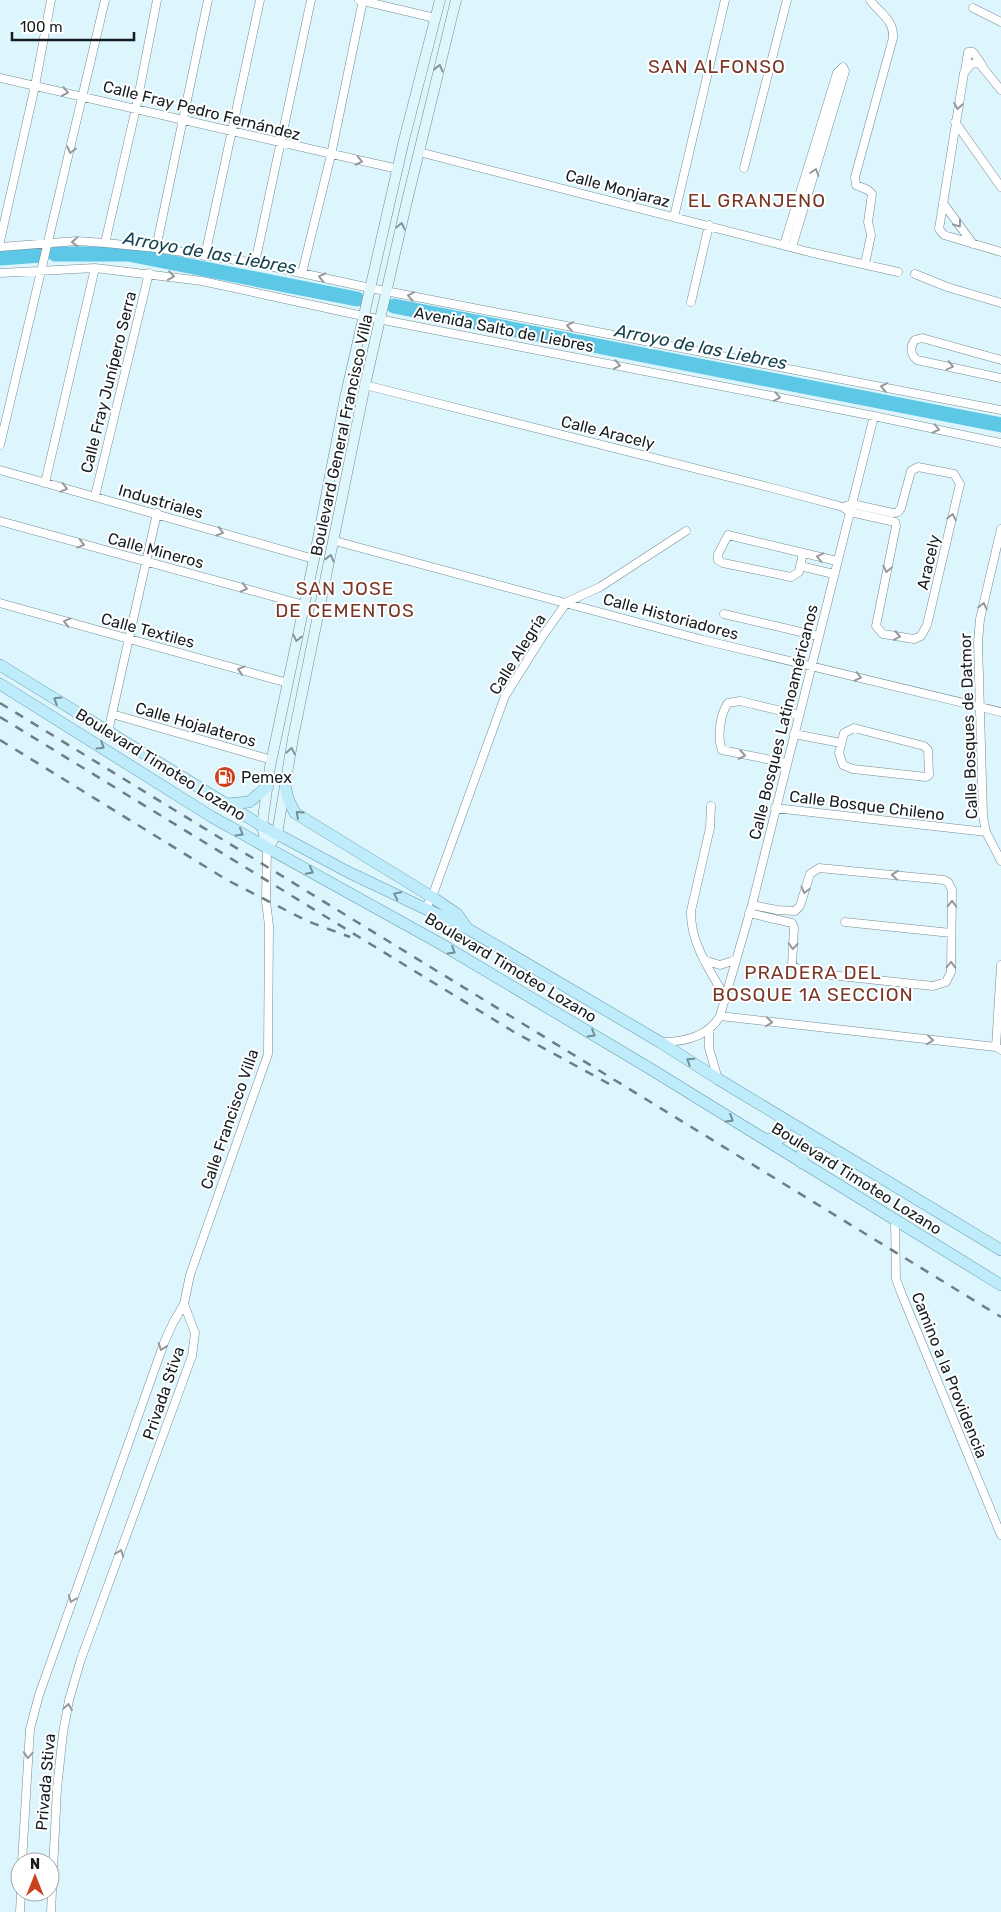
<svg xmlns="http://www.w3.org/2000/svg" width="1001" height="1912" font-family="Rubik,sans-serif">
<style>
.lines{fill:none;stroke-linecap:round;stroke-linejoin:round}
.river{stroke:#5dc7e6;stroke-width:15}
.minor-casing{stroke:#758b92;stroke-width:9}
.secondary-casing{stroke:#758b92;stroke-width:11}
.primary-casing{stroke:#689cac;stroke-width:12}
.minor{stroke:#fff;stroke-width:8}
.secondary{stroke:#dff6fd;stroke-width:10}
.primary{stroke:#bfecfb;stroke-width:11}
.rail{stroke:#6e7d82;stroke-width:2.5;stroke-dasharray:9 9;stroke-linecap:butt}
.oneway{stroke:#84949a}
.oneway2{stroke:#96999b}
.oneway3{stroke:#728f98}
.labels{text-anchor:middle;stroke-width:4;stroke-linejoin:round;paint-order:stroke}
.street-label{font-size:16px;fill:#151d20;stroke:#fff}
.poi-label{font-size:16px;fill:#151d20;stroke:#fff;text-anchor:start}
.water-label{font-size:18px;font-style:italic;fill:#154451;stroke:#fff}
.quarter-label{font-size:19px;letter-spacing:1px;fill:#7b3726;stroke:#fff}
</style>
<rect width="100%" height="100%" fill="#ddf5fd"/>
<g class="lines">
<!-- river -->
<path class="river" d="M55,254H128L357,299
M0,258L41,255
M394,306L1001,425"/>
<!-- minor casing -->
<g class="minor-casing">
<path id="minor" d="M359,0L435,18
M973,8L1001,22
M965,71L968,52H973L982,65
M0,78L398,169
M1001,90L979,63L971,64L964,73L939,229L944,235L1001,252
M955,122L1001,187
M419,152L809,252L898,272
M744,168L787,0
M943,203L973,244
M674,217L725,0
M0,241L35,86L51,0
M105,243L136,108L157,0
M784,245L837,73L843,67L845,71L792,247
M0,247L77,241L105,243L156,248L255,263L370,288L1001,410
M156,248L208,0
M205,256L260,0
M255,263L311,0
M865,264L871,235L868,222L872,194L868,190L856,185L855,177L893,38C894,19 880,14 870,0
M0,273L95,268L202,281L363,316L874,416L1001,443
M302,273L331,155L363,0
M915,274L947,287L1001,303
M691,302L709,225
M1001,360L922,338L915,340C910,346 910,354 917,360L1001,378
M365,385L776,489L843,507L850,512L895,522L896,526L876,626L883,634L914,639L921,636L927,625L960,484L954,474L918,467L911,471L901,508L898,512L893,513L852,504L843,507
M0,445L105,0
M0,470L314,559
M45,483L95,268
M95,496L149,273
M0,521L304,605
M1001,529L980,619L978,642L983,816L986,832L1001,861
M335,541L703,640L1001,712
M803,553L799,572L791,577L723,563L718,560V554L728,535L837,561
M800,566L834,574
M0,603L288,683
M724,614L818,636
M112,714L272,760
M854,728L924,746L928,750L929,775L926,777L853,769L843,765L839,753L844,733Z
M108,732L157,513
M794,734L841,743
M786,763L722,750C717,738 720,714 728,703L740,701L798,715
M711,806L710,828L691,911C690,943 710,970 725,997
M775,808L986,832
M425,909L432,897L505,696L542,637L567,602L600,587L686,531
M749,913L792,923L794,928L792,965L802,972L933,986L946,982L951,972L952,890L948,882L944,880L819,868L810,874L800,906L795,911L777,910L752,905
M845,922L951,933
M704,960L720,965L735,960
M720,1016L996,1047L1001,1050
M709,1030V1048L718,1079
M661,1042C684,1042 708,1037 720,1016L752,905L874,416
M996,1047L1001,965
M895,1220L896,1279L902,1295L1001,1535
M22,1862L30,1729L39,1695L164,1343L173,1323L184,1304
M20,1912L21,1892
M51,1912L57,1788L63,1733L69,1700L81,1659L192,1356L195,1333L184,1304L190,1275L268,1054L269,926L266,901L267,849"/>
</g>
<!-- secondary casing -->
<g class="secondary-casing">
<path id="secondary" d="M267,849L277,834L293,738L365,385L406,205L456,0
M267,849L262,826L270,767L314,559L345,398L404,140L440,0"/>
</g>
<!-- primary casing -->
<g class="primary-casing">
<path id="primary" d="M0,665L262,826L348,872L468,929L660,1042L718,1079L1001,1250
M0,684L212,817L441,944L649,1068L1001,1285
M285,785L288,799L295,813L432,897L457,914L467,928
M226,804L249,802L268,786
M766,1139L777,1140L784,1136L785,1128L779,1116
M802,1163L803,1144L820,1141"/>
</g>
<!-- minor -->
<use href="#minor" class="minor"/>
<!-- secondary -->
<use href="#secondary" class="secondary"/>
<!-- primary -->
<use href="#primary" class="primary"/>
<!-- rail -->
<path class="rail" d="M0,703L1001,1317
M0,717L514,1032L613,1086
M0,740L227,880L307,921L350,937"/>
</g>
<!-- one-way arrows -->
<defs><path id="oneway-chevron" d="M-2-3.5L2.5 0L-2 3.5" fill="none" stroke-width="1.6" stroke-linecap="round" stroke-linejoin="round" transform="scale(1.25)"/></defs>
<g class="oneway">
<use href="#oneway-chevron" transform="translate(439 68) rotate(-76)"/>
<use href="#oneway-chevron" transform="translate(401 226) rotate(-78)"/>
<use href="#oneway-chevron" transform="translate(330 558) rotate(-76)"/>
<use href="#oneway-chevron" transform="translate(297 638) rotate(102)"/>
<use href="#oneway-chevron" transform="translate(291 751) rotate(-80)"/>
</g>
<g class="oneway2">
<use href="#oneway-chevron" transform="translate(65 92) rotate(11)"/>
<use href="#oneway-chevron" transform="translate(958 106) rotate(100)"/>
<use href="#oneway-chevron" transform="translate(71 150) rotate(104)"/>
<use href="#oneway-chevron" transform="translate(359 161) rotate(12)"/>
<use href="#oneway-chevron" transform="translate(815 172) rotate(-72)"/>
<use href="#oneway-chevron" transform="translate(958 224) rotate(54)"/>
<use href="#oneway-chevron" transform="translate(75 242) rotate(178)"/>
<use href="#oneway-chevron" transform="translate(171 276) rotate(8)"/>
<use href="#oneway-chevron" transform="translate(322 277) rotate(-167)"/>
<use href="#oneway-chevron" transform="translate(411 296) rotate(-169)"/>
<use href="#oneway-chevron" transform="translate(570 326) rotate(-169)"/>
<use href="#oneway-chevron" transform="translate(617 365) rotate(11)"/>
<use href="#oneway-chevron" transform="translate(950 366) rotate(13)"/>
<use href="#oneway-chevron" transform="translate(884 387) rotate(-169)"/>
<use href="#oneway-chevron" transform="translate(777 397) rotate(11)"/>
<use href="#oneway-chevron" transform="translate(936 429) rotate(12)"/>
<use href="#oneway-chevron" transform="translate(64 488) rotate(15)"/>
<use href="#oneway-chevron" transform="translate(952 517) rotate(-77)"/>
<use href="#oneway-chevron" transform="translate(220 532) rotate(16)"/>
<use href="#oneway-chevron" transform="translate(81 544) rotate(15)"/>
<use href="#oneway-chevron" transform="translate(820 557) rotate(-167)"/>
<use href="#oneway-chevron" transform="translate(887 569) rotate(102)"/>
<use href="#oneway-chevron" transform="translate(244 588) rotate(15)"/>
<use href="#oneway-chevron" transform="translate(983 606) rotate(-77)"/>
<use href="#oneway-chevron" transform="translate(67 622) rotate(-165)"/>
<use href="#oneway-chevron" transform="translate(897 636) rotate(11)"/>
<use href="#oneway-chevron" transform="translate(241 670) rotate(-164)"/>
<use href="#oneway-chevron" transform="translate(858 677) rotate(13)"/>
<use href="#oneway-chevron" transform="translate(742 755) rotate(10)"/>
<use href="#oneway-chevron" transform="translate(895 875) rotate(-174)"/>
<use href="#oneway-chevron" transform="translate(805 890) rotate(106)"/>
<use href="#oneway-chevron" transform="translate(952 904) rotate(-89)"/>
<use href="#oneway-chevron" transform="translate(793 946) rotate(94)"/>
<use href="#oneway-chevron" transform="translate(951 965) rotate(-89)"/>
<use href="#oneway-chevron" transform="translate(769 1022) rotate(6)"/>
<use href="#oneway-chevron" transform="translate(930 1040) rotate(6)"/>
<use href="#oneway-chevron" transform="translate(162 1347) rotate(110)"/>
<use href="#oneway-chevron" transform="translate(120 1553) rotate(-70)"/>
<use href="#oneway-chevron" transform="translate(72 1599) rotate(111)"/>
<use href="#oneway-chevron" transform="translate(68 1707) rotate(-80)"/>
<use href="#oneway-chevron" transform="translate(28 1755) rotate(94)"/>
</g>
<g class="oneway3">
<use href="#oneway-chevron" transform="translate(57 700) rotate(-148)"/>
<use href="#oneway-chevron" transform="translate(101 746) rotate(32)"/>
<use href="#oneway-chevron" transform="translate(299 814) rotate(-138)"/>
<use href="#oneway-chevron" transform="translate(240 833) rotate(30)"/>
<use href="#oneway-chevron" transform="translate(310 871) rotate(28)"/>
<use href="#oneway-chevron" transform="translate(397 895) rotate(-154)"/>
<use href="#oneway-chevron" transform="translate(452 951) rotate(31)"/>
<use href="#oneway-chevron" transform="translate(592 1034) rotate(31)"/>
<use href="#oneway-chevron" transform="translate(690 1061) rotate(-147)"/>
<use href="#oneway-chevron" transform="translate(730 1119) rotate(32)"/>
</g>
<!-- icons -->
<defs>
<g id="fuel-disc" transform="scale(1.125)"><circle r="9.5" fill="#ca411c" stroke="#fff"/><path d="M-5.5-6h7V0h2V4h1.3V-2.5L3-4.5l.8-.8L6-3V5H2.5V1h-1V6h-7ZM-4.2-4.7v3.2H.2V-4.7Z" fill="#fff"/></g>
</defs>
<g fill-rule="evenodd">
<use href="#fuel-disc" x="225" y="777"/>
</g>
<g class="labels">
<!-- street labels -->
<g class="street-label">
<text transform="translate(202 110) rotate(14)" y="6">Calle Fray Pedro Fernández</text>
<text transform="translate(618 188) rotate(15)" y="6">Calle Monjaraz</text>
<text transform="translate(504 329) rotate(11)" y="6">Avenida Salto de Liebres</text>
<text transform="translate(108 382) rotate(-76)" y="6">Calle Fray Junípero Serra</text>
<text transform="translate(608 432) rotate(14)" y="6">Calle Aracely</text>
<text transform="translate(341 435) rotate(-78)" y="6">Boulevard General Francisco Villa</text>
<text transform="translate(161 501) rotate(16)" y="6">Industriales</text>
<text transform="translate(156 550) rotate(15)" y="6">Calle Mineros</text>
<text transform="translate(928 562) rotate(-77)" y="6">Aracely</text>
<text transform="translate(671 616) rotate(15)" y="6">Calle Historiadores</text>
<text transform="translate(148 630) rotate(15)" y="6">Calle Textiles</text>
<text transform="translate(517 654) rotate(-58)" y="6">Calle Alegría</text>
<text transform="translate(783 722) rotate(-76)" y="6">Calle Bosques Latinoaméricanos</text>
<text transform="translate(196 724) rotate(16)" y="6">Calle Hojalateros</text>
<text transform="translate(968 726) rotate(-92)" y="6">Calle Bosques de Datmor</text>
<text transform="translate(161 764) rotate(32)" y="6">Boulevard Timoteo Lozano</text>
<text transform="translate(867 805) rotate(7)" y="6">Calle Bosque Chileno</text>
<text transform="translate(511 967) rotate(31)" y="6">Boulevard Timoteo Lozano</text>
<text transform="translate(229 1119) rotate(-71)" y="6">Calle Francisco Villa</text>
<text transform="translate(857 1178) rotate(32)" y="6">Boulevard Timoteo Lozano</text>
<text transform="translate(950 1375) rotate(68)" y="6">Camino a la Providencia</text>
<text transform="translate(163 1393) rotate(-71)" y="6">Privada Stiva</text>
<text transform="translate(45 1782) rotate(-85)" y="6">Privada Stiva</text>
</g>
<!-- poi labels -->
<g class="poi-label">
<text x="241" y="783">Pemex</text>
</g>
<!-- water labels -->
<g class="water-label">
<text transform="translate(210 253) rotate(10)" y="6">Arroyo de las Liebres</text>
<text transform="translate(701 347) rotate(11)" y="6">Arroyo de las Liebres</text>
</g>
<!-- quarter labels -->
<g class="quarter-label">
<text x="717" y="73">SAN ALFONSO</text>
<text x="757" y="207">EL GRANJENO</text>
<text x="345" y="595">SAN JOSE<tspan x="345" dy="22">DE CEMENTOS</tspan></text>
<text x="813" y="979">PRADERA DEL<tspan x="813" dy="22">BOSQUE 1A SECCION</tspan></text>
</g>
</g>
<!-- north arrow -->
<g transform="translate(35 1877)"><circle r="24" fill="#ffffff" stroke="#a1a5a6"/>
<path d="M0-4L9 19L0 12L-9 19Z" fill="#ca411c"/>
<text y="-8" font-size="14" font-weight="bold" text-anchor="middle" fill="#151d20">N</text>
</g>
<!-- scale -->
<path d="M12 32v8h122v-8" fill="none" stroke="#151d20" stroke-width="2.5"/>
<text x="20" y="32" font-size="15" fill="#151d20" stroke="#ffffff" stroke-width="4" paint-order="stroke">100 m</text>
</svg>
